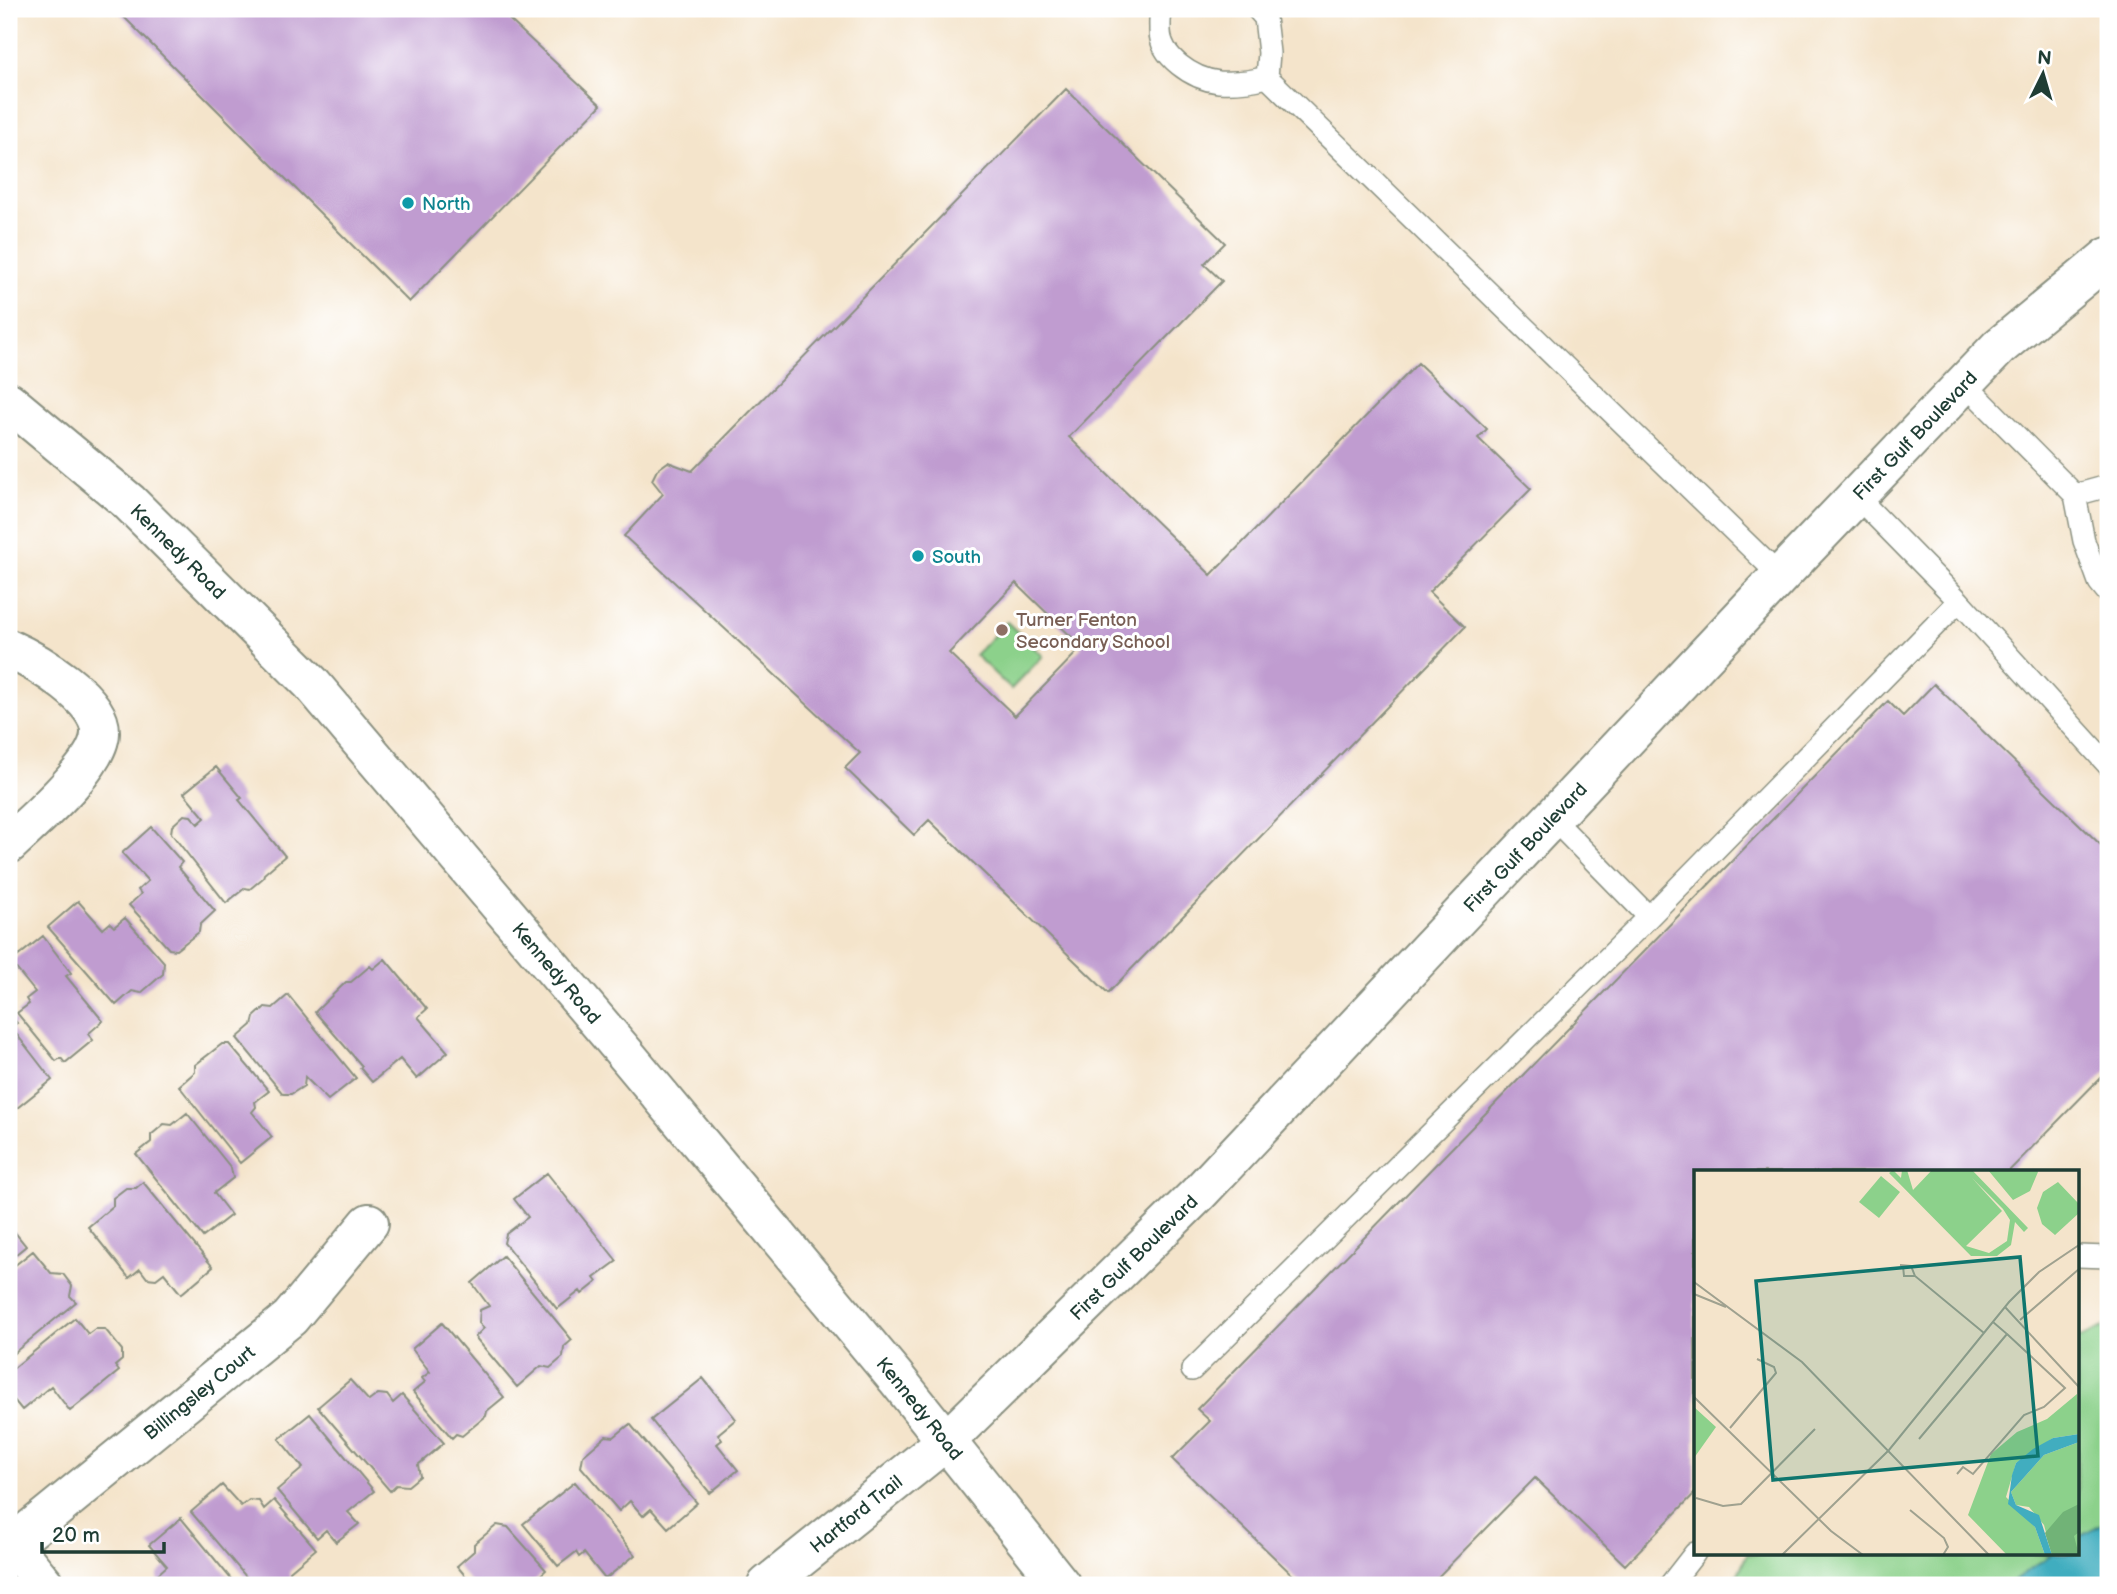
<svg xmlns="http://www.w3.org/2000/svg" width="2117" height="1594" font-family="'Balsamiq Sans',sans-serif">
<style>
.green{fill:#8cd18b;stroke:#568760;stroke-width:2}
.water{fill:#41adbf;stroke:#30757a;stroke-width:2}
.building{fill:#c09cd0;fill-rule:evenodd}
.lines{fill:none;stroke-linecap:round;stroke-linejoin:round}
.lane-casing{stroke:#8a9080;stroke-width:24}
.street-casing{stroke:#8a9080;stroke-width:42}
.secondary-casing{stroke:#8a9080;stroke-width:42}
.lane{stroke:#fff;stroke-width:21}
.street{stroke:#fff;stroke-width:38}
.secondary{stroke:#fff;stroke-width:38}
.culture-dot{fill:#0f9aa8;stroke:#fff;stroke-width:2.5}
.education-dot{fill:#8d6e63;stroke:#fff;stroke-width:2.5}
.labels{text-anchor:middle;stroke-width:6;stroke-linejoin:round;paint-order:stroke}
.culture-label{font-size:19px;fill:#0d838f;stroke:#fff;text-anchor:start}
.street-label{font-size:19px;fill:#1f3d34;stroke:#fff}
.education-label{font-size:19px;fill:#785e54;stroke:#fff;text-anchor:start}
.inset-road{fill:none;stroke:#9fa18f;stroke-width:2}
.view{fill:#0f766e;fill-opacity:0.15;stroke:#0f766e;stroke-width:3.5}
.inset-edge{fill:none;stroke:#1f3d34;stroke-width:3.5}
</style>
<rect width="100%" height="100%" fill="#fff"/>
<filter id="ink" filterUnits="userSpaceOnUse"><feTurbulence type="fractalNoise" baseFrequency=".0143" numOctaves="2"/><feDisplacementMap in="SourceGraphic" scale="14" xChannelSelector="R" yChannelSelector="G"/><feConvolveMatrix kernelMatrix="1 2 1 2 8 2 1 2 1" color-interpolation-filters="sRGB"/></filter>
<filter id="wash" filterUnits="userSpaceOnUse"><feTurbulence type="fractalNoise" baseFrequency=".00686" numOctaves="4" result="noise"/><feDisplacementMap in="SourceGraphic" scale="28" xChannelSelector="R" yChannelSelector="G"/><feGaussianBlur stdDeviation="1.57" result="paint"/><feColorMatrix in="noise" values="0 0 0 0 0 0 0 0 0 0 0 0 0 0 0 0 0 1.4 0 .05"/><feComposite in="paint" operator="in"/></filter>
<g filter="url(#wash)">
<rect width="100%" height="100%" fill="#f4e4cb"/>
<!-- green -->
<path class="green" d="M1007,622L1043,656L1011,689L975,655Z
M2108,1325V1521L2077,1537V1339Z
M1747,1554H2052L2007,1585H1733Z"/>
<!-- water -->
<path class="water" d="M2108,1521V1585H2007L2052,1554H2077V1537Z"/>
<g id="blocks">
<!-- building -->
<path class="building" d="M116,9H498L601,105L409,302Z
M1066,89L1225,243L1204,264L1222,281L1069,437L1211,575L1418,363L1487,429L1478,438L1531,489L1429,592L1465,627L1108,993L929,820L914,835L845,768L860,753L624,536L663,494L652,480L657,470L668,462L692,471ZM1016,583L1082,647L1015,716L949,653Z
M1934,684L2108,852V1070L2008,1172H1695V1493L1625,1565L1535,1478L1430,1585H1303L1172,1459L1210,1421L1197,1409L1888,701L1903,716Z
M216,767L242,798L239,800L285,856L264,874L263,878L250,889L245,888L226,903L171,833L172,826L184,815L191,816L198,824L205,818L184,793Z
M151,827L182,862L178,867L215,911L200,925L199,932L176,950L169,949L129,905L141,894L138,890L148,881L122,853Z
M78,901L103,929L110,923L114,927L125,918L164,962L163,974L141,993L132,991L116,1005L48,927Z
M43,936L71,973L66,976L103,1021L88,1034L93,1040L65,1063L61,1058L56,1061L17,1013L29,1004L26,999L35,992L11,962Z
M385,959L427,1009L418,1017L448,1052L417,1079L400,1059L372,1082L360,1068L362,1066L315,1012L346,982H351L370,966L373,969Z
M288,995L356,1078L328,1100L305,1077L304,1086L291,1094H283L237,1038L252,1025L254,1017L265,1007L273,1008Z
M9,1013L17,1023L11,1027L52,1080L17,1108L9,1098Z
M222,1044H229L269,1091L255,1102L256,1107L252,1112L272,1137L240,1163L179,1086L195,1072V1065Z
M187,1113L231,1168L233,1178L214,1193L231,1215L203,1237L136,1154L151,1142V1135L164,1124L172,1125Z
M547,1173L617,1261L594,1278L597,1282L582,1294L580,1291L557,1309L504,1243L506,1234L528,1217L514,1199Z
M143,1182L213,1267L181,1294L164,1273L156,1279L147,1278L140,1269L129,1278L88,1227L113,1206V1198L126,1188H136Z
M9,1216L14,1222L13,1230L26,1246L9,1260Z
M33,1251L51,1273L63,1274L72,1286L70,1296L76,1302L9,1357V1270Z
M503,1256L572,1340L564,1347L563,1357L550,1368L541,1366L517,1387L475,1337L484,1328L479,1323L480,1310L489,1306L472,1283Z
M75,1318L88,1334L95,1329H105L122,1350V1360L115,1366L119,1371L70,1411L51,1386L22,1410L9,1394V1372Z
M442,1323L504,1397L487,1411L486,1416L462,1436L456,1434L452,1438L413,1392L425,1382L422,1378L430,1372L412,1349Z
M703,1378L736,1419L718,1434L722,1440L717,1444L738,1470L710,1493L651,1420Z
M350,1380L369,1401L378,1394L387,1395L393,1403L402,1395L444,1443L418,1465L420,1476L408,1486L396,1485L390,1491L318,1407Z
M310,1414L374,1491L348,1512L359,1524L336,1542L326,1530L317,1538L277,1490L303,1468L279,1439Z
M630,1424L697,1503L668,1528L651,1509L643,1516L630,1501L619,1511L581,1467L583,1456L606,1436L614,1437Z
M575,1482L635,1555L605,1579L584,1553L579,1557L576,1552L558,1566L523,1524Z
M222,1485L241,1506L249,1500L259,1501L264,1509L274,1500L316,1549L290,1571L291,1581L286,1585H253L191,1512Z
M181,1518L236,1585H158V1574L167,1566L149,1545Z
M497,1525L508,1527L546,1570L533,1582L536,1585H473L457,1566L474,1551V1544Z"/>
</g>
</g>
<g filter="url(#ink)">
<use href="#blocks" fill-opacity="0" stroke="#8a9080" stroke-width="2"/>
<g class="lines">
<!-- lane casing -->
<g class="lane-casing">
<path id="lane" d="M1164,9C1159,15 1160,21 1160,29C1159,57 1193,79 1219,82C1235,83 1252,81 1267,77
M1257,9L1265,18L1269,53L1267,77L1780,576
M1964,383L2075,495L2084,541L2099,582L2108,593
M2075,495L2108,486
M1959,601L2108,765
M1552,818L1649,917
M2077,1256L2108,1257
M1192,1370L1649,917L1959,601L1857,497
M1670,1585L1695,1553"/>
</g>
<!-- street casing -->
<g class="street-casing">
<g id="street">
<path d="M9,649C36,661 102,699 100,733C99,766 32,822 9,844"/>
<path d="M9,1541L45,1585"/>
<path id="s1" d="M9,1547L290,1318L369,1223"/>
<path id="s2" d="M767,1585L945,1442"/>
</g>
</g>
<!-- secondary casing -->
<g class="secondary-casing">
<g id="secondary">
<path id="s3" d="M9,402L129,502L311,683L629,1058L896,1378L1061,1585"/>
<path id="s4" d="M945,1442L1198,1194L1780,576L1999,347L2108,257"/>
</g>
</g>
<!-- lane -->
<use href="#lane" class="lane"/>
<!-- street -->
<use href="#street" class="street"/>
<!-- secondary -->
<use href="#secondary" class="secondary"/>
</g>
</g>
<!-- markers -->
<g class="culture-dot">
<circle cx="408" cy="203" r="7"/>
<circle cx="918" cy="556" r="7"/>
</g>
<circle class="education-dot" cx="1002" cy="630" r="7"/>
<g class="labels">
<!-- culture labels -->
<g class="culture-label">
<text x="422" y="210">North</text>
<text x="932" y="563">South</text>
</g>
<!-- street labels -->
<g class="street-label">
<text dy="7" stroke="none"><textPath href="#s4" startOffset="1398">First Gulf Boulevard</textPath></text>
<text dy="7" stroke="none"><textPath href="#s3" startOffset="226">Kennedy Road</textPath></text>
<text dy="7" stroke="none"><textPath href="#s4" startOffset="831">First Gulf Boulevard</textPath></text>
<text dy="7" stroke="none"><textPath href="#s3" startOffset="793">Kennedy Road</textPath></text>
<text dy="7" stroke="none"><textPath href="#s4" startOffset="264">First Gulf Boulevard</textPath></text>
<text dy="7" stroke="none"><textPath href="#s1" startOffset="245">Billingsley Court</textPath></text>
<text dy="7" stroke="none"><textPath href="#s3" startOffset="1360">Kennedy Road</textPath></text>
<text dy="7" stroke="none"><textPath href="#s2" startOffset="114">Hartford Trail</textPath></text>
</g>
<!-- education labels -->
<g class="education-label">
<text x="1016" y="626">Turner Fenton<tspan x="1016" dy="22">Secondary School</tspan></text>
</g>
</g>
<!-- overview -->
<g transform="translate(1694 1170)">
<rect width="385" height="385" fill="#f4e4cb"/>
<path d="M199,0L207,8L208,0H213L219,20L238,0H278L334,58L330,62L321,52L317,75L303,86H277L195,3ZM278,8L309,39L316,50L313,71L295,83L272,76L308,41ZM294,0H343L344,2L336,21L319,30ZM187,6L206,22L185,48L165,32ZM364,12L385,34V43L361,65L348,54L343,38L349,22ZM383,224L385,264L359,268L322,293L312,327L341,357L351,385H313L274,345L297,284L323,262L353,249ZM0,237L22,257L0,288ZM385,272V385H358L350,355L335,337L322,335L317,322L350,285Z" fill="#8cd18b" fill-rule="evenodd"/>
<path d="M385,334V362L380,366L385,385H358L351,363L369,342Z" fill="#71b377"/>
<path d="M385,264V272L350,285L317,322L322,335L345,345L358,385H351L341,357L314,334L318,305L322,293L339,279L359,268Z" fill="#41adbf"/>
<path class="inset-road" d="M206,95L217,96L221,106L290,163M209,96L210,106H221M0,112L108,192L295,385M0,124L32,137M311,137L385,217M326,150L385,99M0,227L137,361L169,385M36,258L82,203L80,197L63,189M225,269L313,164L299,152M263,304L269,297L279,304L330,245L350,237L371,218L313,164M2,328L29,336L47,334L121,259M216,340L250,368L254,377L249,385M88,385L195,280L315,132L345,102L385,75"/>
<path class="view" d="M326,87L344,286L79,310L62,111Z"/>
<rect width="385" height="385" class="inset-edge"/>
</g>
<!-- margin -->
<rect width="2117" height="1594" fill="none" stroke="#fff" stroke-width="35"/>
<!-- north arrow -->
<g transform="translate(2043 74) rotate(5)" stroke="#ffffff" stroke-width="5" paint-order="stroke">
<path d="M0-5L12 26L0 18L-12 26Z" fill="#1f3d34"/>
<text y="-10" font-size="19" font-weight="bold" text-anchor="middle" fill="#1f3d34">N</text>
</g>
<!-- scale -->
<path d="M42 1542v10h122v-10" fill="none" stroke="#1f3d34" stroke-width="3.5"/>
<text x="52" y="1542" font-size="21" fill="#1f3d34" stroke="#ffffff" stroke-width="5" paint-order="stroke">20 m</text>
</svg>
